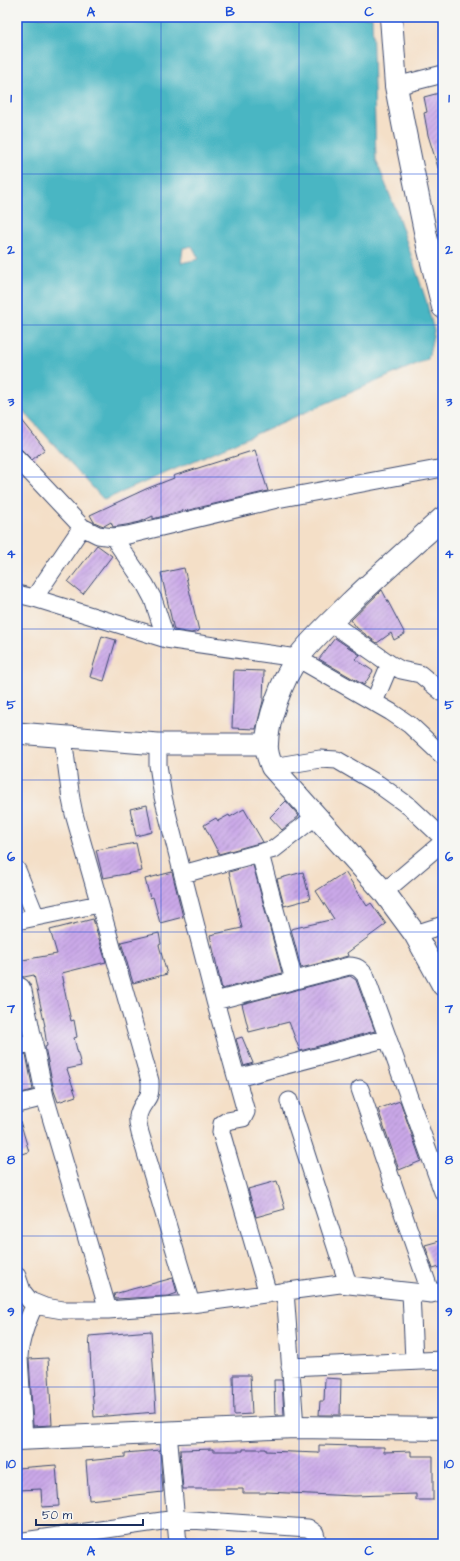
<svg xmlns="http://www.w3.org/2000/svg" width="460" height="1561" font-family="'Architects Daughter',sans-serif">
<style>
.water{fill:#48b6c3;stroke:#327290;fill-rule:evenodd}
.building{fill:url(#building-hatch)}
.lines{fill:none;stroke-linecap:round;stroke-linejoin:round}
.minor-casing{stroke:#3c496e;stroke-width:19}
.tertiary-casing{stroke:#3c496e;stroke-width:23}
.secondary-casing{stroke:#3c496e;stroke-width:24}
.minor{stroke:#fff;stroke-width:17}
.tertiary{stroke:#fff;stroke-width:21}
.secondary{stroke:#fff;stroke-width:22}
.grid{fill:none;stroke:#1d4ed8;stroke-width:1;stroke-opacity:0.55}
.neatline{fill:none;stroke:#1d4ed8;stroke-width:1.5}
.grid-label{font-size:13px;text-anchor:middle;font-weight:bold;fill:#1d4ed8}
</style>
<defs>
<pattern id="building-hatch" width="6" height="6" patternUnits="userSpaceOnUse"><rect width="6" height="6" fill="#caa8e8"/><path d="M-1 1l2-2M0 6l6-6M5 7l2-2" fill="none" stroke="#a389bf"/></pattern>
</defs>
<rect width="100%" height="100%" fill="#f6f6f2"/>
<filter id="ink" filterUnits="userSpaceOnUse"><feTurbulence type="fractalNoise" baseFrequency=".025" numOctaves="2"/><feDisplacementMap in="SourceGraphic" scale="8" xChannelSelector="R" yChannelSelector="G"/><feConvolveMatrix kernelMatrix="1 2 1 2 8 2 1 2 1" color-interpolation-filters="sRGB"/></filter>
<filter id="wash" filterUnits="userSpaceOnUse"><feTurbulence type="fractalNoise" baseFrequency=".012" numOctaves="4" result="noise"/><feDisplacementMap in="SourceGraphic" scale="16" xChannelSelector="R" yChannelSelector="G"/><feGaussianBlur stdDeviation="0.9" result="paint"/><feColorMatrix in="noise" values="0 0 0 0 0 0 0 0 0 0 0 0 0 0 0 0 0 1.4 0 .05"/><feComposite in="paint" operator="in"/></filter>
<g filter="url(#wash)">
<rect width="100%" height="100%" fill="#f4dfc7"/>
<!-- water -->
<path class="water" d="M17,17H372L376,160L397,213L426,300L434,331L428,359L104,500L17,404ZM192,246L199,259L181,263L183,248Z"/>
<g id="blocks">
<!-- building -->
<path class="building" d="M443,92V173L440,174L428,135L424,113L427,112L424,97Z
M17,414L45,449L32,460L17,445Z
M255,450L268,491L185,511L184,510L153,519V516L140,522L126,525L113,527L111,522L104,526L101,525L94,522L90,515L146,489L174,478L173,476Z
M97,545L112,556L83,594L68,582Z
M184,568L199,631L191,633L174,630L161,573Z
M382,590L405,634L394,640L391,633L377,643L357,628L351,620Z
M102,636L116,640L104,681L90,677Z
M335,638L360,655L355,659L373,671L364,685L319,659Z
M234,670L264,671L263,701L256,729L232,728Z
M286,801L299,816L282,830L270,817Z
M147,805L152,832L136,836L130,809Z
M244,809L263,842L219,854L204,825L216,818L218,821L229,815L230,817Z
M136,843L142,871L103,878L96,850Z
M253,865L282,973L222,989L210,935L242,928L229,872Z
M172,872L183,917L160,923L153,897L150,898L145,879Z
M303,872L310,899L284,906L277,879Z
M345,872L367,906L371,903L386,924L347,953L348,956L301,968L291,929L334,919L316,891Z
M93,919L106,962L62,973L64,983H63L71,1021L74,1020L77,1037L74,1038L81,1066L67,1069L76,1096L58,1102L54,1091L45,1047L47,1046L44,1026H45L34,975L24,977L17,975V961L57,954L50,930Z
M159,933L161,944L159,945L167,974L133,983L121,942Z
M350,976L356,980L375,1031L300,1051L289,1022L249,1032L242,1004Z
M242,1037L253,1063L244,1066L236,1039Z
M26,1054L33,1090L17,1094V1056Z
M400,1101L421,1161L399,1170L378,1109Z
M20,1121L29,1152L17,1155V1122Z
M277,1181L285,1209L256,1217L248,1189Z
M443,1240V1266L433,1269L425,1245Z
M173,1278L177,1293L169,1296L115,1299L114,1294Z
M151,1331L156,1412L94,1417L89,1336Z
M48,1358L52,1425L33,1426L29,1359Z
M233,1375H250L252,1414L234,1415Z
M325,1378L341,1379L340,1415H319L320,1401H324Z
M274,1380H282L284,1415H275Z
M319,1445L356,1446V1447H384V1452L411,1451V1456H433V1500H416V1494L354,1496L266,1492V1493H243V1489H183L180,1450L213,1449V1451H243V1449H266V1451L319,1453Z
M160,1450L163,1492L89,1500L86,1461L125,1457V1453Z
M56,1465L59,1506L42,1507L41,1489L17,1490V1468Z"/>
</g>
</g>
<g filter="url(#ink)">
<use href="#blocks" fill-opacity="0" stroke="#3c496e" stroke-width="1"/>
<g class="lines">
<!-- minor casing -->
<g class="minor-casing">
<path id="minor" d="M396,86L443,74
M17,458L82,527L98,535L113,537L128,535L277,499L443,468
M113,537L145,584L153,599L166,639
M17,594L34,598L166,639L297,658L391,712L410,725L443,756
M34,598L82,527
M330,622L390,664L401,670L420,674L443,693
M374,702L390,664
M63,737L71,799L74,814L150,1081C150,1087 151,1092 148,1097C144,1104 139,1108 138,1117C137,1122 139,1128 140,1133L191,1304
M158,744V765L163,797L215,1001L246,1112L243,1118L227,1121L222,1124L221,1132L268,1294
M272,767L320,759L337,760L378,784L410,807L443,838
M260,854L294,980
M17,870L36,917
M183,874L274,849L316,816
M384,892L443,842
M17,921L99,904
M415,934L443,925
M17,985L21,987L23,991L45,1097L108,1310
M215,1001L349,966C357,966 360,969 365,975L443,1192
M17,1046L34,1041
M237,1078L388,1038
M360,1089L431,1294
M289,1101L348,1284
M17,1104L45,1097
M17,1276L22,1291L30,1301L45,1307L63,1310H108L191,1304L340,1284L423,1293L431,1294L443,1291
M285,1291L295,1427
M411,1292L414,1361
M290,1367L443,1360
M168,1432L178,1544
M24,1438L19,1357C20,1339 27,1321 35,1304
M17,1542L176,1519L308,1528L315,1533L318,1544"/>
</g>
<!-- tertiary casing -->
<g class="tertiary-casing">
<path id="tertiary" d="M17,733L158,744H267"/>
</g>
<!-- secondary casing -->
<g class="secondary-casing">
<path id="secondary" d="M391,17L396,86L403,123L428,246L443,307
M443,518C411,547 378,576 347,606C331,622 310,641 297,659C283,678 267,720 267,744C266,752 269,759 272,767L384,892L415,934L443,985
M17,1439L295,1427L443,1429"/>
</g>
<!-- minor -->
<use href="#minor" class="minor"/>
<!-- tertiary -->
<use href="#tertiary" class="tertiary"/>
<!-- secondary -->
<use href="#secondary" class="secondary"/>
</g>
</g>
<!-- grid -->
<path class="grid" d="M161,17V1544M299,17V1544M17,174H443M17,325H443M17,477H443M17,629H443M17,780H443M17,932H443M17,1084H443M17,1236H443M17,1387H443"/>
<!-- margin -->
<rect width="460" height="1561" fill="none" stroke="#f6f6f2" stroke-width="44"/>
<!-- scale -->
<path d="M36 1519v6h107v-6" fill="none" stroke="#1b2f5e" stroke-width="2"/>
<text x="42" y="1519" font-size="12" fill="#1b2f5e" stroke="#f6f6f2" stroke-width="3" paint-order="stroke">50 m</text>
<rect x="22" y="22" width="416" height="1517" class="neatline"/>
<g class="grid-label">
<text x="91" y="16">A</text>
<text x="230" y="16">B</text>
<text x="369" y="16">C</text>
<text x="11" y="102">1</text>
<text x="449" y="102">1</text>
<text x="11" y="254">2</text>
<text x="449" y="254">2</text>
<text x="11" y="406">3</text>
<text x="449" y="406">3</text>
<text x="11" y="558">4</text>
<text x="449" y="558">4</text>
<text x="11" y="709">5</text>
<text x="449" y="709">5</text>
<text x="11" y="861">6</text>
<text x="449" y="861">6</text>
<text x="11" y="1013">7</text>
<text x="449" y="1013">7</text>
<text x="11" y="1164">8</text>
<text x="449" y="1164">8</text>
<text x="11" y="1316">9</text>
<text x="449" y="1316">9</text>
<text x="11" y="1468">10</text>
<text x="449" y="1468">10</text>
<text x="91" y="1555">A</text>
<text x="230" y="1555">B</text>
<text x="369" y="1555">C</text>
</g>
</svg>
